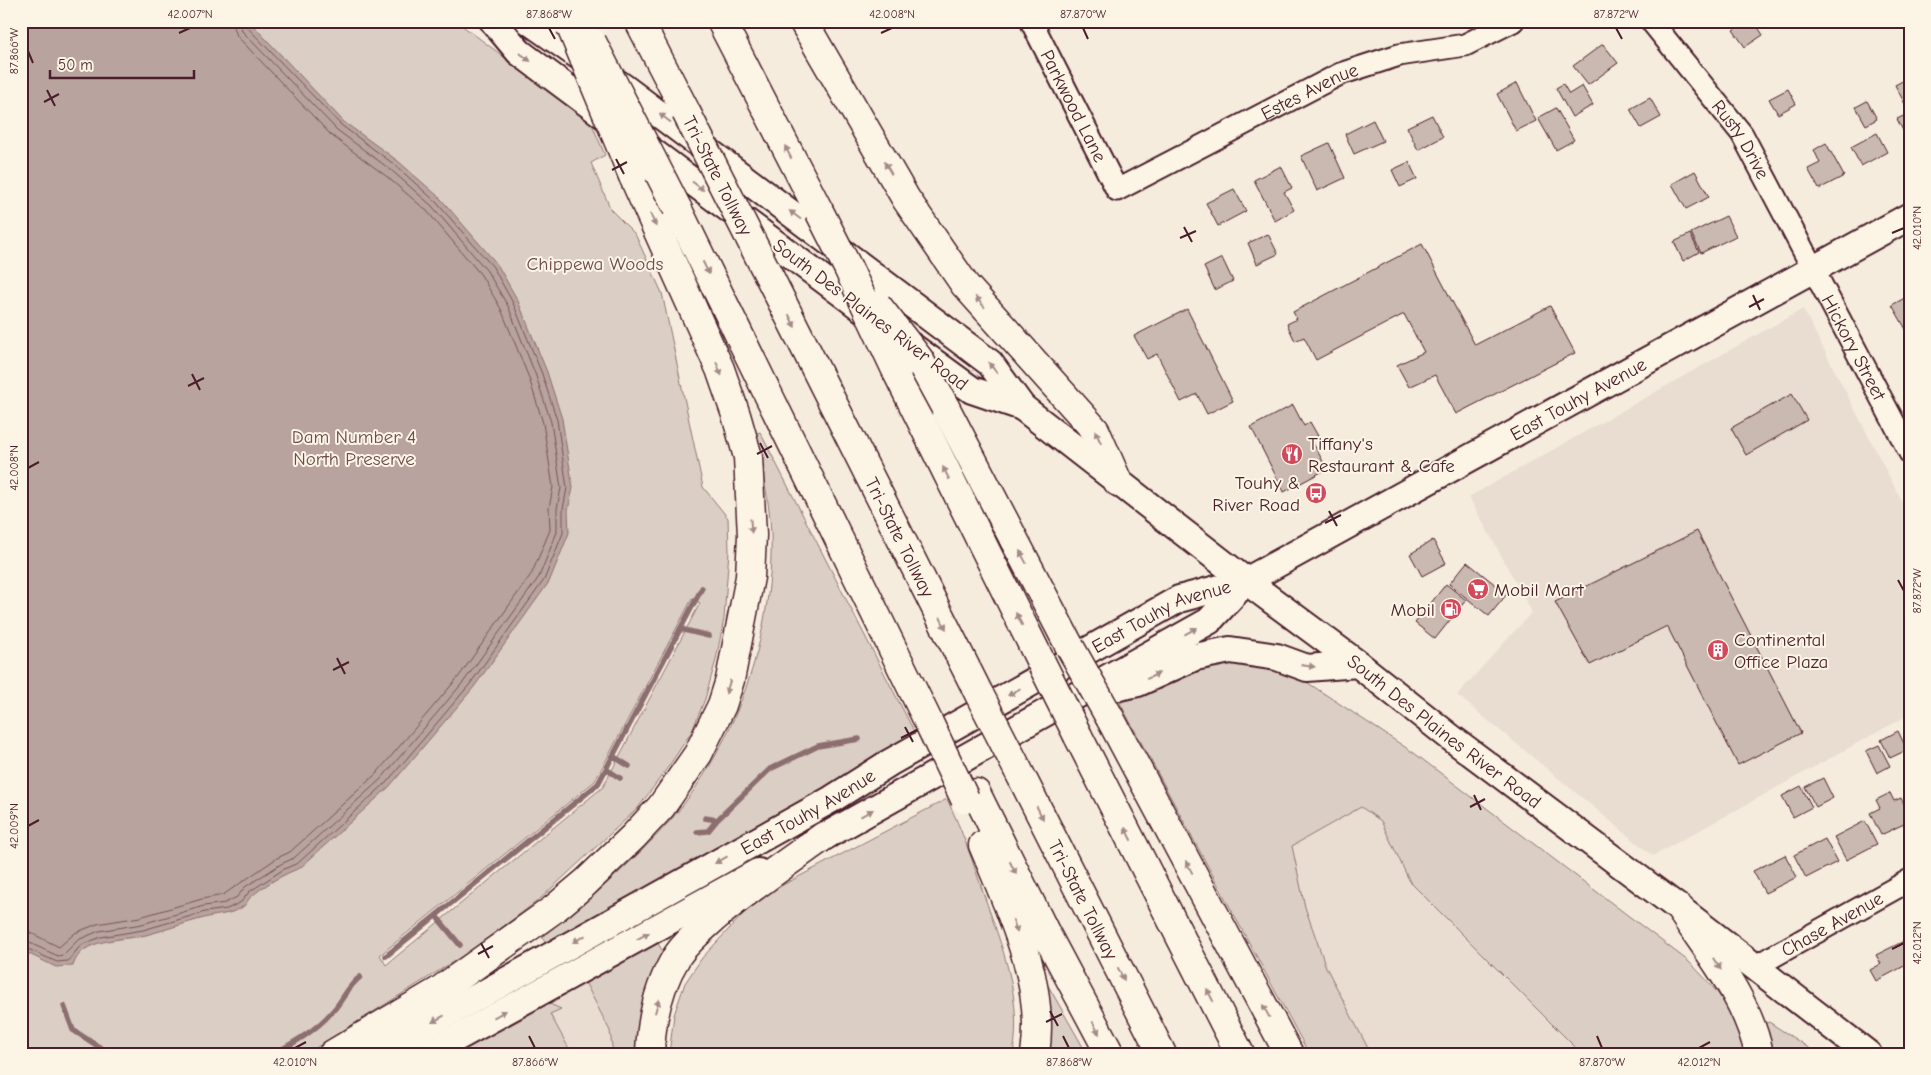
<svg xmlns="http://www.w3.org/2000/svg" width="1931" height="1075" font-family="'Comic Neue',sans-serif">
<style>
.built{fill:#e8ddd0}
.green{fill:#dbcec4;stroke:#927678;fill-rule:evenodd}
.water{fill:#b8a39e;stroke:#8c6e70}
.lines{fill:none;stroke-linecap:round;stroke-linejoin:round}
.shore{stroke:#765459;stroke-width:1}
.stream{stroke:#8c6e70;stroke-width:5.5}
.building{fill:#cab9b1;stroke:#4a1f2b}
.minor-casing{stroke:#4a1f2b;stroke-width:25}
.major-casing{stroke:#4a1f2b;stroke-width:30}
.highway-casing{stroke:#4a1f2b;stroke-width:31}
.minor{stroke:#fcf5e5;stroke-width:21}
.major{stroke:#fcf5e5;stroke-width:26}
.highway{stroke:#fcf5e5;stroke-width:28}
.highway-bridge-casing{stroke:#4a1f2b;stroke-width:31;stroke-linecap:butt}
.highway-bridge{stroke:#fcf5e5;stroke-width:28}
.oneway{fill:#a38a88}
.ticks{fill:none;stroke:#4a1f2b;stroke-width:2}
.labels{text-anchor:middle;stroke-width:4;stroke-linejoin:round;paint-order:stroke}
.street-label{font-size:19px;fill:#4a1f2b;stroke:#fcf5e5}
.park-label{font-size:19px;fill:#6e4b51;stroke:#fcf5e5}
.poi-label{font-size:19px;fill:#4a1f2b;stroke:#fcf5e5;text-anchor:start}
.neatline{fill:none;stroke:#4a1f2b;stroke-width:2}
.ticks-label{font-size:12px;text-anchor:middle;fill:#4a1f2b}
</style>
<rect width="100%" height="100%" fill="#f5ecde"/>
<filter id="ink" filterUnits="userSpaceOnUse"><feTurbulence type="fractalNoise" baseFrequency=".02" numOctaves="2"/><feDisplacementMap in="SourceGraphic" scale="10" xChannelSelector="R" yChannelSelector="G"/><feConvolveMatrix kernelMatrix="1 2 1 2 8 2 1 2 1" color-interpolation-filters="sRGB"/></filter>
<g filter="url(#ink)">
<!-- built -->
<path class="built" d="M1803,309L1910,517V714L1653,856L1457,695L1532,612L1469,497Z
M1241,687L1714,1054H1343Z
M584,980L610,1031L613,1054H572L543,1001Z"/>
<!-- green -->
<path class="green" d="M21,21H456L591,122L605,155L591,163L611,210L635,234L662,293L703,487L728,518L729,551L724,619L716,660L705,699L692,731L671,763L638,808L540,899L472,950L306,1054H21ZM692,599L700,603L603,787L386,965L380,955L595,781Z
M760,432L916,735L832,787L546,944L542,937C587,902 630,865 668,823C735,748 774,635 771,534C770,501 761,467 755,434Z
M1245,662L1275,667L1299,677L1414,753L1688,961C1716,988 1739,1016 1749,1054H1582L1410,882L1381,821L1361,807L1292,846L1305,907L1326,967L1371,1054H1309L1120,703L1156,683L1214,664Z
M947,799C962,830 973,862 984,895C1002,947 1023,998 1013,1054H669L674,1015L685,983L702,958L758,898Z
M656,940L665,955L638,1054H613L610,1031L584,980Z
M1046,982L1087,1054H1047Z
M543,1001L561,1009L550,1014L572,1054H447Z
M1769,1022L1818,1054H1768L1761,1025Z"/>
<!-- water -->
<path class="water" d="M21,21H249L344,122L398,161L440,198L497,264L518,301L547,372L562,419L573,488L568,510L569,533L549,582L474,687L389,787L300,868C284,874 264,885 251,897C248,899 247,903 244,906C232,915 218,914 204,918C185,923 165,930 146,935C122,941 81,937 73,966L56,967L21,950Z"/>
<g class="lines">
<!-- shore -->
<path class="shore" d="M21,932L31,933L59,947L75,933L97,924L140,917L202,899L223,895L277,858L290,852L376,774L460,675L532,573L550,530L549,508L553,487L543,423L529,378L501,309L481,275L427,211L386,176L331,135L237,36L232,21
M21,939L58,956L63,955L78,940L99,931L142,924L204,906L225,903L237,897L245,887L281,864L294,858L381,779L465,680L539,577L557,532V509L561,488L551,422L536,376L508,306L487,271L432,206L391,170L337,130L242,31L239,21
M21,946L57,962L68,961L81,945L101,937L143,930L205,912L227,909L241,902L249,892L284,869L298,863L386,783L470,684L544,580L563,533V509L567,488L557,420L542,374L513,303L493,267L436,202L395,165L341,125L247,27L246,21"/>
<!-- stream -->
<path class="stream" d="M680,629L709,636
M613,756L629,766
M606,769L620,778
M705,818L717,820L770,769L818,746L859,739
M697,832L708,831L717,820
M437,917L460,945
M386,956L598,784L702,588
M64,1006L73,1030L110,1054
M274,1054C295,1042 315,1031 331,1013C342,1002 347,987 360,977"/>
</g>
<!-- building -->
<path class="building" d="M1746,21H1754L1763,35L1745,47L1733,30Z
M1798,21H1820L1803,30Z
M1603,44L1618,63L1588,85L1573,66Z
M1910,77V104L1906,106L1895,85Z
M1517,83L1536,121L1516,131L1497,94Z
M1563,84L1569,94L1582,86L1593,105L1572,117L1556,88Z
M1788,89L1796,104L1778,114L1769,99Z
M1650,98L1661,117L1641,128L1630,109Z
M1867,101L1877,119L1866,125L1856,107Z
M1556,108L1574,140L1556,150L1538,118Z
M1910,113V139L1908,140L1897,119Z
M1432,115L1443,137L1418,150L1407,127Z
M1373,120L1383,141L1354,154L1345,134Z
M1877,133L1887,152L1861,166L1851,147Z
M1329,143L1345,178L1317,191L1301,156Z
M1826,143L1844,176L1819,189L1808,169L1820,163L1814,150Z
M1409,162L1417,179L1400,187L1392,170Z
M1281,166L1292,188L1284,192L1294,210L1275,221L1254,180Z
M1695,171L1709,197L1686,209L1672,184Z
M1234,189L1246,211L1218,226L1206,203Z
M1726,216L1736,236L1701,253L1691,233Z
M1268,234L1278,254L1257,264L1248,243Z
M1690,234L1699,252L1683,261L1674,242Z
M1422,244L1475,345L1550,306L1575,353L1456,414L1435,375L1409,387L1397,365L1424,352L1404,314L1316,360L1304,337L1295,341L1287,324L1297,319L1293,312Z
M1222,258L1233,281L1215,290L1204,267Z
M1910,295V330L1907,331L1892,305Z
M1187,309L1233,401L1207,414L1197,394L1181,402L1157,354L1147,359L1134,336Z
M1792,394L1807,420L1746,455L1731,428Z
M1293,405L1304,426L1310,422L1318,436L1311,439L1327,469L1284,492L1251,427Z
M1697,531L1801,733L1738,765L1667,626L1590,665L1555,602Z
M1433,540L1446,563L1422,576L1410,554Z
M1467,562L1507,594L1489,616L1449,584Z
M1446,584L1466,600L1435,639L1415,623Z
M1898,731L1907,750L1890,758L1881,740Z
M1879,745L1890,766L1877,773L1866,751Z
M1823,778L1833,798L1816,807L1805,787Z
M1801,786L1812,807L1793,817L1782,796Z
M1890,793L1894,801L1901,798L1910,816V821L1881,835L1870,813L1880,808L1876,800Z
M1865,821L1877,844L1846,860L1834,837Z
M1825,839L1837,862L1806,878L1794,855Z
M1785,855L1797,877L1765,893L1753,871Z
M1906,940L1910,947V963L1876,981L1870,970L1881,964L1876,955Z"/>
<g class="lines">
<!-- minor casing -->
<g class="minor-casing">
<g id="minor">
<path id="s1" d="M1031,21L1117,190L1340,74L1399,55L1465,45L1513,21"/>
<path id="s2" d="M1651,21L1742,134L1910,453"/>
<path id="s3" d="M1754,967L1910,880"/>
</g>
</g>
<!-- major casing -->
<g class="major-casing">
<g id="major">
<path d="M493,21L519,52L875,318"/>
<path id="s4" d="M529,21L623,87L990,363L1022,407L1246,581L1358,664L1450,737L1680,909L1868,1054"/>
<path d="M910,345L972,390L1022,407"/>
<path d="M1100,691L1138,683L1195,657L1230,650L1277,657L1307,668L1358,664"/>
<path d="M806,847L1209,621L1246,581"/>
<path id="s5" d="M375,1054L832,799L889,763L1179,599L1246,581L1910,216"/>
<path d="M427,1054L758,872"/>
</g>
</g>
<!-- highway casing -->
<g class="highway-casing">
<g id="highway">
<path d="M639,21L686,112"/>
<path d="M721,21L819,211"/>
<path d="M803,21L906,199L965,285L1095,430L1118,482"/>
<path d="M677,208L929,723"/>
<path id="s6" d="M770,278L980,696"/>
<path d="M897,372L1041,662"/>
<path d="M945,407L1070,647"/>
<path d="M1110,718L1289,1054"/>
<path d="M1078,736L1240,1054"/>
<path id="s7" d="M1018,770L1162,1054"/>
<path d="M976,793L1044,930L1110,1054"/>
<path d="M983,845C1010,910 1046,982 1035,1054"/>
<path d="M1680,909C1710,954 1748,999 1759,1054"/>
<path d="M333,1054L439,991L554,909L585,883L633,837L661,807L698,754L722,705L730,680L750,577L752,535L748,457L736,415L720,369L633,176"/>
<path d="M650,1054C651,1020 659,985 677,956C686,942 702,929 714,918C749,888 787,863 824,836"/>
</g>
</g>
<!-- minor -->
<use href="#minor" class="minor"/>
<!-- major -->
<use href="#major" class="major"/>
<!-- highway -->
<use href="#highway" class="highway"/>
<!-- highway-bridge casing -->
<g class="highway-bridge-casing">
<g id="highway-bridge">
<path d="M571,27L633,176"/>
<path d="M592,42L677,208"/>
<path id="s8" d="M686,112L770,278"/>
<path d="M819,211L848,268L897,372"/>
<path d="M877,305L919,359L945,407"/>
<path d="M1070,647L1110,718"/>
<path d="M1041,662L1078,736"/>
<path d="M980,696L1018,770"/>
<path d="M929,723L965,799"/>
</g>
</g>
<!-- highway-bridge -->
<use href="#highway-bridge" class="highway-bridge"/>
</g>
<!-- one-way arrows -->
<defs><path id="oneway-solid" d="M-6-.8H1V-3.2L6.5 0L1 3.2V.8H-6Z" transform="scale(1.25)"/></defs>
<g class="oneway">
<use href="#oneway-solid" transform="translate(525 57) rotate(37)"/>
<use href="#oneway-solid" transform="translate(665 118) rotate(-143)"/>
<use href="#oneway-solid" transform="translate(788 152) rotate(-117)"/>
<use href="#oneway-solid" transform="translate(888 168) rotate(-120)"/>
<use href="#oneway-solid" transform="translate(698 186) rotate(37)"/>
<use href="#oneway-solid" transform="translate(795 215) rotate(-143)"/>
<use href="#oneway-solid" transform="translate(653 220) rotate(66)"/>
<use href="#oneway-solid" transform="translate(706 268) rotate(63)"/>
<use href="#oneway-solid" transform="translate(980 302) rotate(-131)"/>
<use href="#oneway-solid" transform="translate(792 321) rotate(64)"/>
<use href="#oneway-solid" transform="translate(993 368) rotate(-128)"/>
<use href="#oneway-solid" transform="translate(719 369) rotate(68)"/>
<use href="#oneway-solid" transform="translate(1098 437) rotate(-115)"/>
<use href="#oneway-solid" transform="translate(946 473) rotate(-117)"/>
<use href="#oneway-solid" transform="translate(751 526) rotate(85)"/>
<use href="#oneway-solid" transform="translate(1023 557) rotate(-118)"/>
<use href="#oneway-solid" transform="translate(1019 619) rotate(-117)"/>
<use href="#oneway-solid" transform="translate(943 623) rotate(63)"/>
<use href="#oneway-solid" transform="translate(1191 631) rotate(-29)"/>
<use href="#oneway-solid" transform="translate(1308 666) rotate(7)"/>
<use href="#oneway-solid" transform="translate(1153 676) rotate(-25)"/>
<use href="#oneway-solid" transform="translate(728 687) rotate(108)"/>
<use href="#oneway-solid" transform="translate(1014 692) rotate(150)"/>
<use href="#oneway-solid" transform="translate(867 813) rotate(-29)"/>
<use href="#oneway-solid" transform="translate(1040 813) rotate(63)"/>
<use href="#oneway-solid" transform="translate(1128 834) rotate(-117)"/>
<use href="#oneway-solid" transform="translate(721 860) rotate(151)"/>
<use href="#oneway-solid" transform="translate(1189 867) rotate(-118)"/>
<use href="#oneway-solid" transform="translate(1013 868) rotate(64)"/>
<use href="#oneway-solid" transform="translate(1015 926) rotate(72)"/>
<use href="#oneway-solid" transform="translate(643 936) rotate(-29)"/>
<use href="#oneway-solid" transform="translate(579 939) rotate(151)"/>
<use href="#oneway-solid" transform="translate(1717 964) rotate(56)"/>
<use href="#oneway-solid" transform="translate(1121 974) rotate(63)"/>
<use href="#oneway-solid" transform="translate(1210 995) rotate(-117)"/>
<use href="#oneway-solid" transform="translate(657 1006) rotate(-74)"/>
<use href="#oneway-solid" transform="translate(1266 1011) rotate(-118)"/>
<use href="#oneway-solid" transform="translate(500 1014) rotate(-29)"/>
<use href="#oneway-solid" transform="translate(438 1019) rotate(151)"/>
<use href="#oneway-solid" transform="translate(1096 1028) rotate(62)"/>
</g>
</g>
<!-- ticks -->
<path class="ticks" d="M549,28L555,39M1083,28L1088,39M1616,28L1622,39M179,33L190,28M881,33L892,28M28,51L33,63M47,90L55,106M44,102L59,94M616,159L624,174M612,170L627,162M1184,227L1192,242M1892,233L1904,228M1180,238L1196,231M1753,295L1760,310M1749,307L1764,299M192,374L200,390M188,386L204,378M760,443L768,458M757,454L772,446M28,468L39,462M1329,511L1337,526M1325,523L1341,515M1898,580L1904,591M337,658L345,674M333,670L349,662M905,727L913,742M901,738L917,730M1474,795L1481,810M1470,807L1485,799M28,826L39,820M481,943L489,958M1892,949L1904,943M478,954L493,946M1050,1011L1058,1026M1046,1022L1062,1014M529,1036L535,1048M1063,1036L1069,1048M1597,1036L1602,1048M295,1048L306,1042M1699,1048L1710,1042"/>
<!-- icons -->
<defs>
<g id="restaurant-disc" transform="scale(1.125)"><circle r="9.5" fill="#d1495b" stroke="#fcf5e5"/><path d="M-5-6h1v4h1v-4h1v4h1v-4h1v5L-1.5 .5V6h-2V.5L-5-1ZM5-6V6H3V1.5H1.5Q1.5-4 5-6Z" fill="#fff"/></g>
<g id="bus-disc" transform="scale(1.125)"><circle r="9.5" fill="#d1495b" stroke="#fcf5e5"/><path d="M-5-6H5V4H4V6H2V4H-2V6H-4V4H-5ZM-3.5-4V0h7V-4ZM-3.5 1.2v1.5H-2V1.2ZM2 1.2v1.5H3.5V1.2Z" fill="#fff"/></g>
<g id="supermarket-disc" transform="scale(1.125)"><circle r="9.5" fill="#d1495b" stroke="#fcf5e5"/><path d="M-6-5.5h2.5l.6 2H6L4.5 2H-2.5L-4.4-4H-6ZM-1.5 3.2a1.3 1.3 0 1 0 .1 0ZM3 3.2a1.3 1.3 0 1 0 .1 0Z" fill="#fff"/></g>
<g id="fuel-disc" transform="scale(1.125)"><circle r="9.5" fill="#d1495b" stroke="#fcf5e5"/><path d="M-5.5-6h7V0h2V4h1.3V-2.5L3-4.5l.8-.8L6-3V5H2.5V1h-1V6h-7ZM-4.2-4.7v3.2H.2V-4.7Z" fill="#fff"/></g>
<g id="building-disc" transform="scale(1.125)"><circle r="9.5" fill="#d1495b" stroke="#fcf5e5"/><path d="M-4-6H4V6H1V3H-1V6H-4ZM-2.5-4.3h1.7v1.8h-1.7ZM.8-4.3h1.7v1.8H.8ZM-2.5-1h1.7V.8h-1.7ZM.8-1h1.7V.8H.8Z" fill="#fff"/></g>
</defs>
<g fill-rule="evenodd">
<use href="#restaurant-disc" x="1292" y="454"/>
<use href="#bus-disc" x="1316" y="493"/>
<use href="#supermarket-disc" x="1478" y="589"/>
<use href="#fuel-disc" x="1451" y="609"/>
<use href="#building-disc" x="1718" y="650"/>
</g>
<g class="labels">
<!-- street labels -->
<g class="street-label">
<text dy="7" stroke="none"><textPath href="#s1" startOffset="406">Estes Avenue</textPath></text>
<text dy="7" stroke="none"><textPath href="#s1" startOffset="95">Parkwood Lane</textPath></text>
<text dy="7" stroke="none"><textPath href="#s2" startOffset="149">Rusty Drive</textPath></text>
<text dy="7" stroke="none"><textPath href="#s8" startOffset="71">Tri-State Tollway</textPath></text>
<text transform="translate(871 314) rotate(37)" y="7">South Des Plaines River Road</text>
<text dy="7" stroke="none"><textPath href="#s2" startOffset="386">Hickory Street</textPath></text>
<text dy="7" stroke="none"><textPath href="#s5" startOffset="1372">East Touhy Avenue</textPath></text>
<text dy="7" stroke="none"><textPath href="#s6" startOffset="290">Tri-State Tollway</textPath></text>
<text dy="7" stroke="none"><textPath href="#s5" startOffset="901">East Touhy Avenue</textPath></text>
<text dy="7" stroke="none"><textPath href="#s4" startOffset="1161">South Des Plaines River Road</textPath></text>
<text dy="7" stroke="none"><textPath href="#s5" startOffset="496">East Touhy Avenue</textPath></text>
<text dy="7" stroke="none"><textPath href="#s7" startOffset="145">Tri-State Tollway</textPath></text>
<text dy="7" stroke="none"><textPath href="#s3" startOffset="89">Chase Avenue</textPath></text>
</g>
<!-- park labels -->
<g class="park-label">
<text x="595" y="270">Chippewa Woods</text>
<text x="354" y="443">Dam Number 4<tspan x="354" dy="22">North Preserve</tspan></text>
</g>
<!-- poi labels -->
<g class="poi-label">
<text x="1308" y="450">Tiffany's<tspan x="1308" dy="22">Restaurant &amp; Cafe</tspan></text>
<text x="1300" y="489" text-anchor="end">Touhy &amp;<tspan x="1300" dy="22">River Road</tspan></text>
<text x="1494" y="596">Mobil Mart</text>
<text x="1435" y="616" text-anchor="end">Mobil</text>
<text x="1734" y="646">Continental<tspan x="1734" dy="22">Office Plaza</tspan></text>
</g>
</g>
<!-- margin -->
<rect width="1931" height="1075" fill="none" stroke="#fcf5e5" stroke-width="55"/>
<!-- scale -->
<path d="M50 70v8h144v-8" fill="none" stroke="#4a1f2b" stroke-width="2.5"/>
<text x="58" y="70" font-size="15" fill="#4a1f2b" stroke="#fcf5e5" stroke-width="4" paint-order="stroke">50 m</text>
<rect x="28" y="28" width="1876" height="1020" class="neatline"/>
<g class="ticks-label">
<text x="190" y="18">42.007°N</text>
<text x="549" y="18">87.868°W</text>
<text x="892" y="18">42.008°N</text>
<text x="1083" y="18">87.870°W</text>
<text x="1616" y="18">87.872°W</text>
<text transform="translate(14 51) rotate(-90)" y="4">87.866°W</text>
<text transform="translate(1917 228) rotate(-90)" y="4">42.010°N</text>
<text transform="translate(14 468) rotate(-90)" y="4">42.008°N</text>
<text transform="translate(1917 591) rotate(-90)" y="4">87.872°W</text>
<text transform="translate(14 826) rotate(-90)" y="4">42.009°N</text>
<text transform="translate(1917 943) rotate(-90)" y="4">42.012°N</text>
<text x="295" y="1066">42.010°N</text>
<text x="535" y="1066">87.866°W</text>
<text x="1069" y="1066">87.868°W</text>
<text x="1602" y="1066">87.870°W</text>
<text x="1699" y="1066">42.012°N</text>
</g>
</svg>
